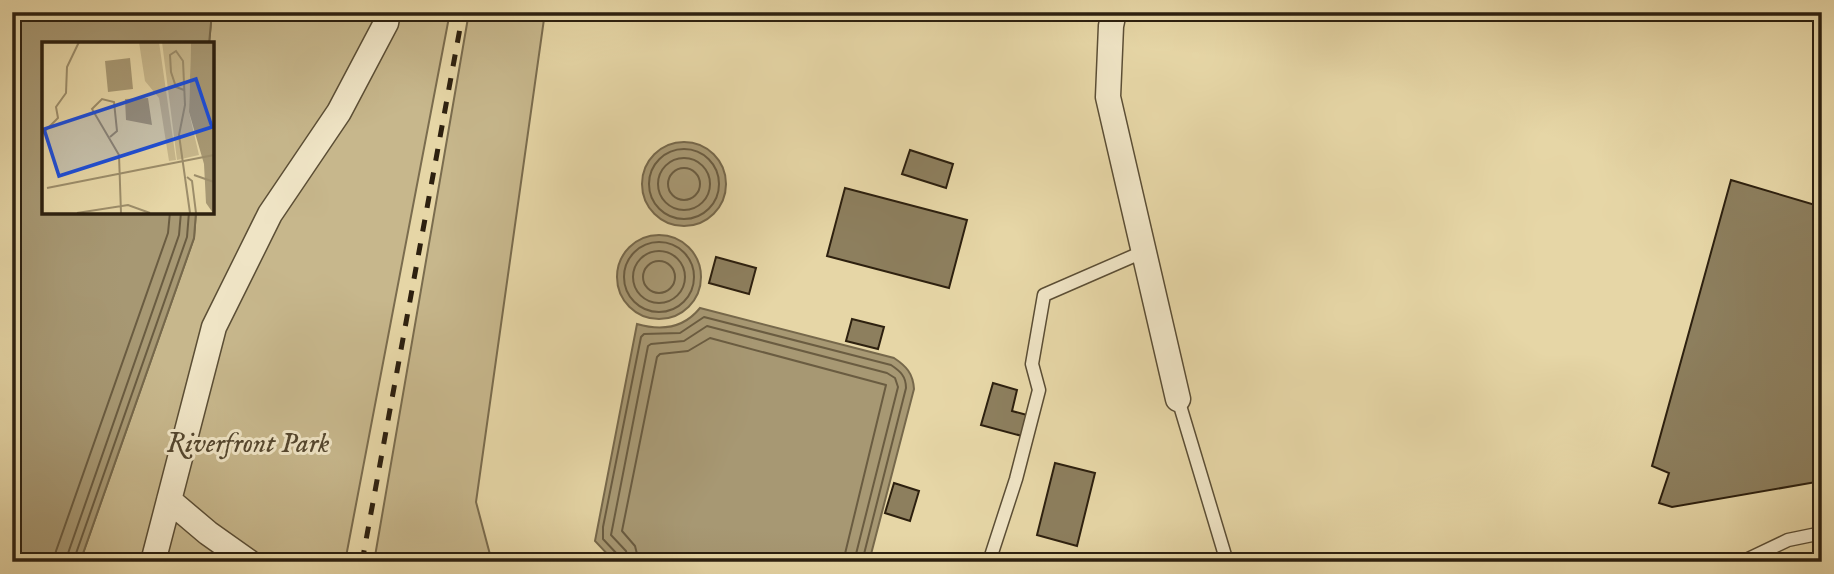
<svg xmlns="http://www.w3.org/2000/svg" width="1834" height="574" font-family="'IM FELL English',serif">
<style>
.green{fill:#c7b78c;stroke:#7a6c4e;stroke-width:2}
.water{fill:#a79873;stroke:#76684b;stroke-width:2}
.lines{fill:none;stroke-linecap:round;stroke-linejoin:round}
.shore{stroke:#6a5c41;stroke-width:2}
.building{fill:#8d7f5e;stroke:#2d200f;stroke-width:2}
.lane-casing{stroke:#5b4e35;stroke-width:15}
.street-casing{stroke:#5b4e35;stroke-width:27}
.lane{stroke:#efe4c5;stroke-width:12}
.street{stroke:#efe4c5;stroke-width:24}
.rail{stroke:#2d200f;stroke-width:5;stroke-dasharray:12 12;stroke-linecap:butt}
.labels{text-anchor:middle;stroke-width:6;stroke-linejoin:round;paint-order:stroke}
.park-label{font-size:28px;font-style:italic;fill:#54462e;stroke:#efe4c5}
.inset-road{fill:none;stroke:#9c8d6a;stroke-width:2}
.view{fill:#1d4ed8;fill-opacity:0.15;stroke:#1d4ed8;stroke-width:3.5}
.inset-edge{fill:none;stroke:#2d200f;stroke-width:3.5}
</style>
<rect width="100%" height="100%" fill="#e6d6a6"/>
<filter id="stains"><feTurbulence type="fractalNoise" baseFrequency=".00286" numOctaves="4"/><feColorMatrix values="0 0 0 0 .2 0 0 0 0 .09 0 0 0 0 .02 0 0 0 .5 -.17"/></filter>
<radialGradient id="worn" r=".72"><stop offset=".6" stop-color="#630" stop-opacity="0"/><stop offset="1" stop-color="#630" stop-opacity=".3"/></radialGradient>
<!-- green -->
<path class="green" d="M212,12H450L345,562H80L194,238L196,212H212V44H209Z
M469,12H545L476,502L492,562H374Z"/>
<!-- water -->
<path class="water" d="M12,12H212L209,44H44V212H196L194,238L80,562H12Z
M642 184a42 42 0 1 1 84 0a42 42 0 1 1-84 0Z
M617 277a42 42 0 1 1 84 0a42 42 0 1 1-84 0Z
M700,308L894,358C906,366 913,373 914,389L869,562H622L611,558L595,541L637,324C661,331 683,329 700,308Z"/>
<g class="lines">
<!-- shore -->
<path class="shore" d="M649 184a35 35 0 1 1 70 0a35 35 0 1 1-70 0Z
M658 184a26 26 0 1 1 52 0a26 26 0 1 1-52 0Z
M668 184a16 16 0 1 1 32 0a16 16 0 1 1-32 0Z
M624 277a35 35 0 1 1 70 0a35 35 0 1 1-70 0Z
M633 277a26 26 0 1 1 52 0a26 26 0 1 1-52 0Z
M643 277a16 16 0 1 1 32 0a16 16 0 1 1-32 0Z
M54,562L56,551L168,233L170,212
M65,562L179,235L181,212
M73,562L187,237L189,212
M620,562L618,555L603,539V527L641,337L644,334L680,333L704,317L891,365C900,371 906,376 906,388L862,562
M629,562L626,551L611,535L648,346L651,344L684,341L707,326L887,373L895,378L898,387L854,562
M639,562L635,546L622,531L657,357L660,354L688,351L710,338L886,385L843,562"/>
</g>
<!-- building -->
<path class="building" d="M910,150L953,164L946,188L902,174Z
M1731,180L1822,207V481L1672,507L1659,503L1669,473L1652,466Z
M845,188L967,220L949,288L827,256Z
M716,257L756,268L749,294L709,283Z
M852,319L884,327L878,349L846,341Z
M993,383L1017,390L1012,411L1027,415L1022,436L981,425Z
M1055,463L1095,473L1077,546L1037,535Z
M894,483L919,491L910,521L885,513Z"/>
<g class="lines">
<!-- lane casing -->
<g class="lane-casing">
<path id="lane" d="M1178,399L1227,562
M989,562L1016,479L1039,390L1032,364L1044,295L1145,251
M1742,562L1788,540L1822,533"/>
</g>
<!-- street casing -->
<g class="street-casing">
<path id="street" d="M1114,12L1111,26L1108,97L1178,399
M169,500L208,533L249,562
M153,562L214,327L270,214L339,112L386,23L388,12"/>
</g>
<!-- lane -->
<use href="#lane" class="lane"/>
<!-- street -->
<use href="#street" class="street"/>
<!-- rail -->
<path class="rail" d="M362,562L463,12"/>
</g>
<g class="labels">
<!-- park labels -->
<g class="park-label">
<text x="248" y="452">Riverfront Park</text>
</g>
</g>
<!-- overview -->
<g transform="translate(42 42)">
<rect width="172" height="172" fill="#e6d6a6"/>
<path d="M97,0H117L134,118L127,119L117,56L103,39ZM120,0H149L147,70L157,113L135,118Z" fill="#c7b78c"/>
<path d="M149,0H171V171L164,161L162,122L147,70ZM88,16L91,47L66,50L63,19ZM106,56L110,83L84,78L83,57Z" fill="#a79873"/>
<path class="inset-road" d="M142,48L134,45L129,30L128,13L134,9L141,19L143,63L137,93L148,171M0,92L16,76L14,65L24,51L25,25L37,0M68,95L75,89L72,60L60,57L50,67L77,113L79,171M152,133L172,140M145,135L150,139L154,171M5,146L172,113M35,171L86,163L108,171"/>
<path class="view" d="M154,37L170,85L17,134L2,87Z"/>
<rect width="172" height="172" class="inset-edge"/>
</g>
<!-- margin -->
<rect width="1834" height="574" fill="none" stroke="#e6d6a6" stroke-width="42"/>
<rect x="14" y="14" width="1806" height="546" fill="none" stroke="#2d200f" stroke-width="3.5"/>
<rect x="21" y="21" width="1792" height="532" fill="none" stroke="#2d200f" stroke-width="2"/>
<rect width="100%" height="100%" filter="url(#stains)"/>
<rect width="100%" height="100%" fill="url(#worn)"/>
</svg>
